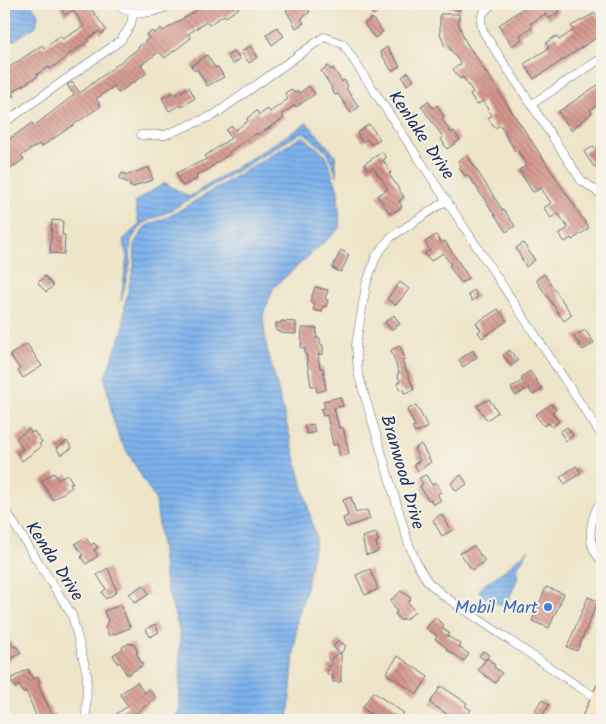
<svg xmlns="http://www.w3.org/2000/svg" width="606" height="724" font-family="Kalam,sans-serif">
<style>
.water{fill:url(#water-rules);stroke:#4c70a5}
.building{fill:url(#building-back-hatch)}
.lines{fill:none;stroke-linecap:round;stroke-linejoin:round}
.street-casing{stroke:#656f83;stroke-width:9}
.secondary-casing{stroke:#656f83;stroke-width:13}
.street{stroke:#fff;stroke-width:8}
.secondary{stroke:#f9e7c3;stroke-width:11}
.shop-dot{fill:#3f7fe0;stroke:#f7f3e8;stroke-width:2}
.labels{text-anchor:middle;stroke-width:4;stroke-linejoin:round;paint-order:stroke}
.street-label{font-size:18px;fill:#1b2f5e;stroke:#f7f3e8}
.shop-label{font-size:18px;fill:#366cbe;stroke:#f7f3e8;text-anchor:end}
</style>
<defs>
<pattern id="water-rules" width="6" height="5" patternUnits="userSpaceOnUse" patternTransform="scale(1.25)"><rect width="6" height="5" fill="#7eb2ec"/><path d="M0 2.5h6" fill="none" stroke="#6691c2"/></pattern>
<pattern id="building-back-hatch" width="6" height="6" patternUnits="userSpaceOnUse" patternTransform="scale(1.25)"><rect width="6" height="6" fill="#d5968b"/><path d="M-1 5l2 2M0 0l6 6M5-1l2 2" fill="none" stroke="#ac7b75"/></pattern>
</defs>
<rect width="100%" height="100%" fill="#f7f3e8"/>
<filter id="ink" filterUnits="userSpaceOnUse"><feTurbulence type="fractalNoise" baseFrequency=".02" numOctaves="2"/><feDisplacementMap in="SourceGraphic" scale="10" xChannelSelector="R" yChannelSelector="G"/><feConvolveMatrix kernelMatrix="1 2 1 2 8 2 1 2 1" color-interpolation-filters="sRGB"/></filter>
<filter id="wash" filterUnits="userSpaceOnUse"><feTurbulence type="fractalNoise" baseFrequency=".0096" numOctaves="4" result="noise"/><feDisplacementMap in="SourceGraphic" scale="20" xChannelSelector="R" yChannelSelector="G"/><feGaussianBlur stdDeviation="1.12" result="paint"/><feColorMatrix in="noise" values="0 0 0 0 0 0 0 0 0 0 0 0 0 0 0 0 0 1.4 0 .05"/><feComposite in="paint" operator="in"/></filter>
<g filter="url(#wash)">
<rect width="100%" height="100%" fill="#eee5c9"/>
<!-- water -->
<path class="water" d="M4,4H31L38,14L36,26L4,47Z
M307,123L335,155L337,176L328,153L305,133L302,132L168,212L143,223L131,240L130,265L121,301L127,257L123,240L139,225L135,201L165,183L189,197Z
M303,136L326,156L338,191L340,228L274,287L263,315L266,344L316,538L305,593L297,620L288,720H176L180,707V632L166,586L156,501L118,436L112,415L105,377L123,330L125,303L134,266L135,242L146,226L170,216Z
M529,549L518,566L517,580L506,605C497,605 484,598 479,590L480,588L505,570Z"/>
<g id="blocks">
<!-- building -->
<path class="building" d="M58,4H88L106,30L101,34L99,31L88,39L89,41L66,56L67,57L65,59L50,69L49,67L37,74L38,76L15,90L13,91L15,94L4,102V71L42,45L44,48L61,36L63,39L84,26L73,10L65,15Z
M206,4H236L239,8L226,17L224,15L209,25L206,22L188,34L191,38L165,58L159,52L141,65L147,73L118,93L114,86L96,99L101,106L41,147L39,144L21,156L24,159L4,173V143L32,123L34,126L74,95L67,85L72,82L80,93L139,48L138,47L149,38L146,35L152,31L154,34L161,28L163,31Z
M295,4H304L310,12L301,19L304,23L296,28L286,10Z
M366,4H390L373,15Z
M442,4H463L459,11Z
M530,4H563L556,8L559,12L548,19L545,14L530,24L533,27L520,35L522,39L512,46L499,25Z
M595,13L602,24V34L534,79L524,64L549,48L546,43L556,36L559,40L574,30L571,26Z
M440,14H459V24L464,39L589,228L572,240L571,238L565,242L559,234L568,228L558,213L551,218L544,208L551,203L541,188L534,192L532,191L519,170L527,165L517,150L515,151L500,125L495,128L488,118L492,116L483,101L477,105L470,94L473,92L463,77L460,79L453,69L461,64L448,46L445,47L440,33Z
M372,18L383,32L375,38L364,24Z
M277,27L284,36L272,45L266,35Z
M250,46L258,57L249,63L241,52Z
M387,47L400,66L392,71L380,52Z
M235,51L240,59L233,64L227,56Z
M207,55L215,68L218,67L224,77L207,86L197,69L195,71L191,66Z
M328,66L331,70L333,68L342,82L344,80L348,86L346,88L359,107L351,113L338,94L335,95L331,89L332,88L321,71Z
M408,72L414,80L407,85L402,77Z
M602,82V102L590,110L592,113L571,130L558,112Z
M309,86L315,94L296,107L295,105L282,114L284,118L258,135L257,133L230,151L228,155L207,170L196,175L197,179L183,186L180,182L176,173L207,159L205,156L231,138L226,130L232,126L235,130L248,121L247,118L257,111L259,115L268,109L270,112L288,99L285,93L291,89L294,93L298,91L299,93Z
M189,87L195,98L182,107L181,105L169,111L162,98L173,92L175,95Z
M428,101L433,108L437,105L444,117L442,119L451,133L454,131L460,140L447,149L441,139L443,137L421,106Z
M369,124L380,139L371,145L367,139L363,142L357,133Z
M594,146L602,158V162L594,167L584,152Z
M382,152L386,158L383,160L391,173L389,174L404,197L399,201L402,207L391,214L377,196L388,189L373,167L368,170L364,164Z
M467,155L503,211L504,210L515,226L506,232L471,179L467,175L465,176L459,168L461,166L458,161Z
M149,167L153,180L137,185L135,187H130L129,183L119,179L122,173L128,175Z
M52,220L63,221L62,235H65L64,254L50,253Z
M436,235L441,243L445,241L469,278L461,283L449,266L451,265L443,253L431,261L425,254L430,250L425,242Z
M523,243L535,260L526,267L516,248Z
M341,250L349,255L341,272L332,268Z
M544,274L572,315L564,321L536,280Z
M45,276L53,286L46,292L38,283Z
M400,282L409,289L396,305L387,299Z
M315,287L328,290L325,299L328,300L326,307L323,306L322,312L313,310L315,304L310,302Z
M474,290L478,297L472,301L468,294Z
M498,309L507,321L482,338L478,332L481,330L476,323Z
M394,315L400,324L391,330L385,322Z
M281,321L296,322V334L280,333V331H276V323H281Z
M302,328H317L316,338H320V344L323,345V355L318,354L320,368H323L326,390L317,392L316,386H311L306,354H305V348H301Z
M585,330L594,343L583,350L574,337Z
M27,344L42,366L23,378L18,371L20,369L10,355Z
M400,346L405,359L402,360L414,390L404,393L403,389L400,390L397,383L400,382L397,374L399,373L391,350Z
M473,350L477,357L463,367L459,360Z
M510,350L518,361L511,366L503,355Z
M530,371L542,389L533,395L528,388L516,396L511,388L523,380L521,377Z
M340,397L343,406L334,408L339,428L343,427L349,454L340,456L337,444L333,445L327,415L323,416L321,409L325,408L323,401Z
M489,399L498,412L487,420L477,406Z
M551,404L556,410L552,412L559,422L552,427L549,423L544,426L535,415Z
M416,405L428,427L415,433L412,427L415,426L407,410Z
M313,424L315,432L307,434L304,426Z
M567,427L573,436L566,441L560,432Z
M29,429L31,433L34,431L42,442L39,444L41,447L22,461L17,453L23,449L16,438Z
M67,441L72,448L61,455L56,448Z
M421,444L431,462L418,471L414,464L420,461L414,449Z
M576,466L581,473L565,484L560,477Z
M54,473L58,480L67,474L73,483L70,484L72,487L53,500L41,481Z
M426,475L432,485L436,482L441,492L437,494L441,500L433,505L430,499L428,500L420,486L423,484L419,478Z
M461,475L467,484L456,491L451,483Z
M351,497L356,513L367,510L370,519L346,527L343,518L348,516L343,500Z
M441,514L451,531L442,536L433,520Z
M376,533L378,541L376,542L378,552L366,555L362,537Z
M85,537L91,545L94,543L98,548L94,550L98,556L86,564L81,557L83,555L75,544Z
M474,546L485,561L472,570L460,553Z
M108,568L117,592L106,599L102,592L106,589L97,575Z
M370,569L378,589L365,595L356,575Z
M143,585L149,594L135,603L129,594Z
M546,587L564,594L549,628L532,621Z
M401,591L404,594L405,593L411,599L408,602L415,612L405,620L403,618L401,621L395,614L397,612L390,601Z
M588,597L598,601L577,651L567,647Z
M121,605L130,628L109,636L105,627L108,621L104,611Z
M435,618L444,625L442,628L449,633L447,636L461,644L459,647L469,654L464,661L446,649L447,648L435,639L437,636L426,628Z
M155,624L159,632L150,637L146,629Z
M8,637L14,647L16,646L21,653L4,663V640Z
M338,640L346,646L341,653L333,647Z
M130,643L131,645L133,643L138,652L136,653L143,665L127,675L120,662L118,664L113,655L123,649L122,647Z
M483,651L489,655L485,660L479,656Z
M341,653V682H333V675H327L328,666H331L332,657Z
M398,656L428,677L417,694L386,673Z
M487,658L495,665L494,667L502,673L495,683L478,670Z
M28,669L33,679L37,677L40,683L38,685L52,714L54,713L57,720H38L26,691L23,693L19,685L15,688L10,679Z
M137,682L144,693L149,689L156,698L127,720H120L116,714L128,706L120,694Z
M441,686L467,703L465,706L471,710L464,720H456L430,703Z
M373,692L404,713L399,720H380L362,708Z
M542,700L549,705L539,720H528Z"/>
</g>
</g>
<g filter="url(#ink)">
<use href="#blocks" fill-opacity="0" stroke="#656f83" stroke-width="1"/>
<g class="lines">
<!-- street casing -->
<g class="street-casing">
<path id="street" d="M115,4C134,18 153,14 173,4
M493,4C481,12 478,19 484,33L581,180L602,195
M532,104L602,58
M4,123L120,41L131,25L133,13
M141,135H165L214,115L324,37L343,44L602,436
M447,200L391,237L376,256L366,285L356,345L358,373L408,542L418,566L428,582L444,596L582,689L597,698
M602,499C590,518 584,544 602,561
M4,508L72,615L87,674L86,720"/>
</g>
<!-- secondary casing -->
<g class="secondary-casing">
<path id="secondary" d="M587,720L602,688"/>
</g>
<!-- street -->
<use href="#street" class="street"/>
<!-- secondary -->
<use href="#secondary" class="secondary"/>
</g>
</g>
<!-- markers -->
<circle class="shop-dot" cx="548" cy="607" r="5"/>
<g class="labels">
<!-- street labels -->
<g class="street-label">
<text transform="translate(422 135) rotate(56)" y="6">Kenlake Drive</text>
<text transform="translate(403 472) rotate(74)" y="6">Branwood Drive</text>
<text transform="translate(55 561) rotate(57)" y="6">Kenda Drive</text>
</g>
<!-- shop labels -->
<g class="shop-label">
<text x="538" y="613">Mobil Mart</text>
</g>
</g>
<!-- margin -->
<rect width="606" height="724" fill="none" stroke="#f7f3e8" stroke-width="20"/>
</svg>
